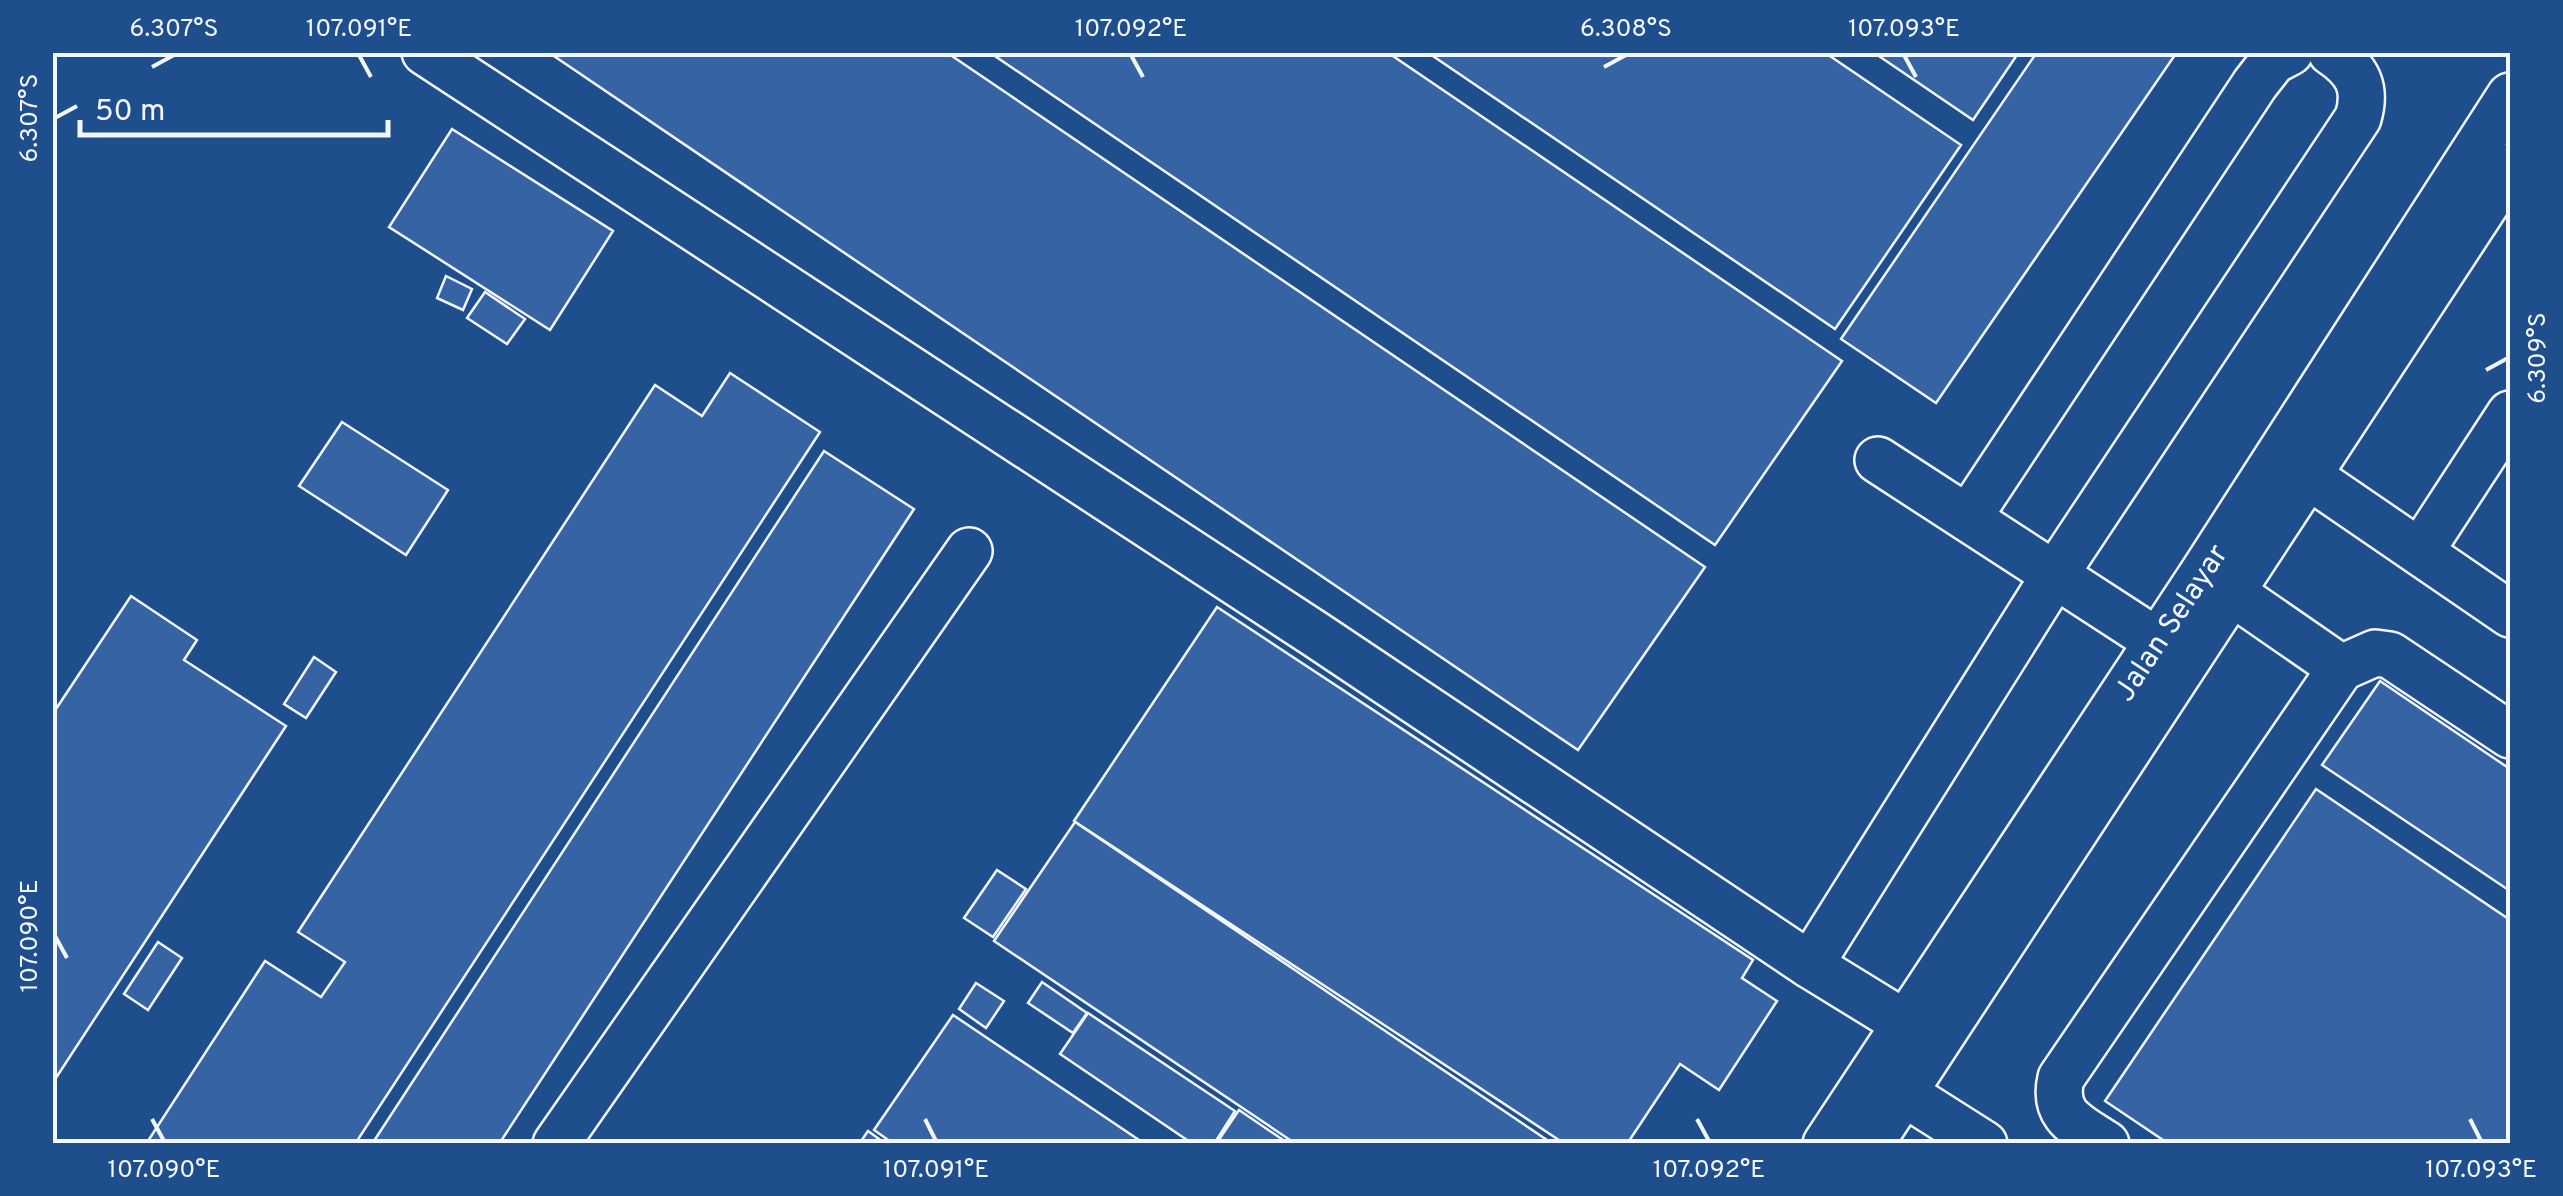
<svg xmlns="http://www.w3.org/2000/svg" width="2563" height="1196" font-family="Overpass,sans-serif">
<style>
.building{fill:#3563a3;stroke:#f2f6ff;stroke-width:2.5}
.lines{fill:none;stroke-linecap:round;stroke-linejoin:round}
.minor-casing{stroke:#f2f6ff;stroke-width:50}
.minor{stroke:#1f4e8c;stroke-width:45}
.ticks{fill:none;stroke:#f2f6ff;stroke-width:4}
.labels{text-anchor:middle;stroke-width:8;stroke-linejoin:round;paint-order:stroke}
.street-label{font-size:30px;fill:#f2f6ff;stroke:#1f4e8c}
.neatline{fill:none;stroke:#f2f6ff;stroke-width:4}
.ticks-label{font-size:25px;text-anchor:middle;fill:#f2f6ff}
</style>
<rect width="100%" height="100%" fill="#1f4e8c"/>
<!-- building -->
<path class="building" d="M548,52H946L1705,567L1578,750Z
M989,52H1387L1842,361L1715,545Z
M1427,52H1824L1961,145L1835,329Z
M1873,52H2019L1973,120Z
M2037,52H2177L1936,403L1841,339Z
M452,129L613,231L550,330L389,227Z
M446,276L472,289L463,310L437,298Z
M485,292L525,319L507,344L467,318Z
M730,373L820,432L355,1144H146L265,961L321,997L345,962L298,932L655,385L702,416Z
M342,422L448,490L406,555L299,486Z
M824,451L914,509L499,1144H372Z
M131,596L197,640L184,660L286,726L52,1084V715Z
M1217,607L1753,960L1742,978L1777,1001L1719,1090L1680,1064L1627,1144H1565L1074,821Z
M314,657L336,672L306,718L284,704Z
M2380,681L2510,769V891L2322,765Z
M2316,789L2510,920V1144H2169L2105,1101Z
M1075,822L1553,1144H1296L994,941Z
M997,870L1026,889L993,937L964,918Z
M158,942L182,958L148,1010L124,994Z
M1042,982L1087,1013L1073,1033L1028,1003Z
M976,983L1004,1001L986,1028L959,1009Z
M1088,1013L1235,1111L1214,1144H1193L1060,1054Z
M953,1015L1145,1144H894L874,1130Z
M1239,1110L1289,1144H1216Z
M868,1131L886,1144H859Z"/>
<g class="lines">
<!-- minor casing -->
<g class="minor-casing">
<g id="minor">
<path d="M425,52L1315,634L1810,965L2056,573L2358,118C2367,88 2358,70 2331,52"/>
<path d="M2281,457L2510,614"/>
<path d="M1878,460L2183,658"/>
<path d="M1968,518L2255,84L2273,61L2290,52"/>
<path d="M2420,552L2510,414"/>
<path d="M2205,574L2341,668L2375,653L2390,655L2510,735"/>
<path d="M1810,965L1932,1040"/>
<path d="M1880,1078L1984,1144"/>
<path d="M556,1144L969,551"/>
<path id="s1" d="M1826,1144L2203,573L2510,96"/>
<path d="M1870,1144L2510,167"/>
<path d="M2106,1144C2077,1125 2052,1116 2061,1078L2341,668"/>
</g>
</g>
<!-- minor -->
<use href="#minor" class="minor"/>
</g>
<!-- ticks -->
<path class="ticks" d="M359,55L371,77M1131,55L1143,77M1904,55L1916,77M152,67L174,55M1604,67L1626,55M55,118L77,106M2486,370L2508,358M55,936L67,958M152,1119L164,1141M925,1119L936,1141M1697,1119L1709,1141M2470,1119L2481,1141"/>
<g class="labels">
<!-- street labels -->
<g class="street-label">
<text dy="10" stroke="none"><textPath href="#s1" startOffset="625">Jalan Selayar</textPath></text>
</g>
</g>
<!-- border -->
<rect width="2563" height="1196" fill="none" stroke="#1f4e8c" stroke-width="110"/>
<!-- scale -->
<path d="M80 120v15h308v-15" fill="none" stroke="#f2f6ff" stroke-width="5"/>
<text x="95" y="120" font-size="30" fill="#f2f6ff" stroke="#1f4e8c" stroke-width="8" paint-order="stroke">50 m</text>
<rect x="55" y="55" width="2453" height="1086" class="neatline"/>
<g class="ticks-label">
<text x="174" y="36">6.307°S</text>
<text x="359" y="36">107.091°E</text>
<text x="1131" y="36">107.092°E</text>
<text x="1626" y="36">6.308°S</text>
<text x="1904" y="36">107.093°E</text>
<text transform="translate(28 118) rotate(-90)" y="9">6.307°S</text>
<text transform="translate(2536 358) rotate(-90)" y="9">6.309°S</text>
<text transform="translate(28 936) rotate(-90)" y="9">107.090°E</text>
<text x="164" y="1177">107.090°E</text>
<text x="936" y="1177">107.091°E</text>
<text x="1709" y="1177">107.092°E</text>
<text x="2481" y="1177">107.093°E</text>
</g>
</svg>
